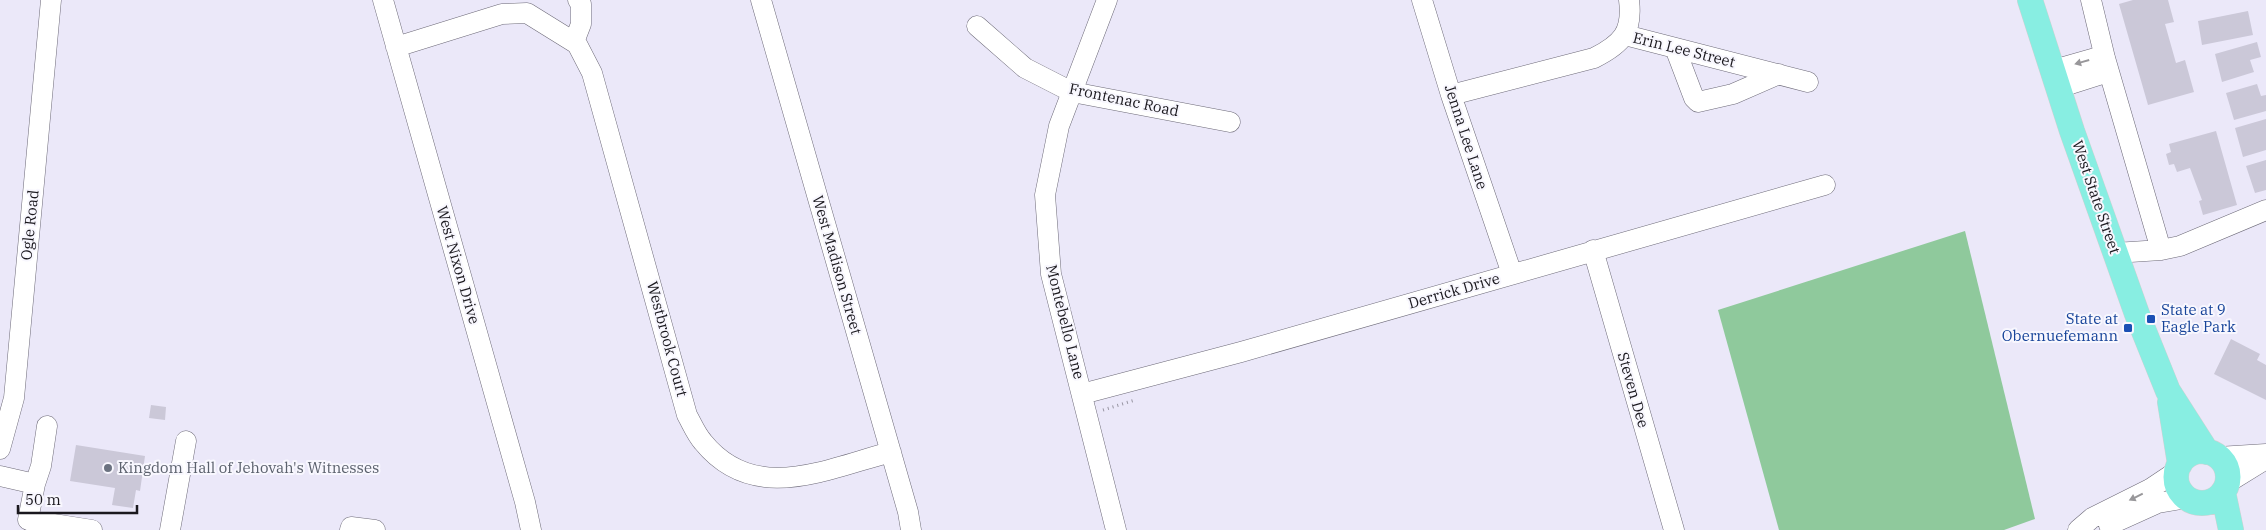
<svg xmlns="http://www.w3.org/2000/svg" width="2266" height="530" font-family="'IBM Plex Serif',serif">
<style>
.green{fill:#8fc99c}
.building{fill:#cbc8d8}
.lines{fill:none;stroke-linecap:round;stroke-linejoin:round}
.minor-casing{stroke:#6d6a78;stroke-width:21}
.major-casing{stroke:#d1d1d2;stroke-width:26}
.path{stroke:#9895a2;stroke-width:3;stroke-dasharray:1 4;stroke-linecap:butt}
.minor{stroke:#fff;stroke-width:20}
.major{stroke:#88eee2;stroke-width:25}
.oneway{fill:#98979a}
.transit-dot{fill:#1a4fb4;stroke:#f8f7fe;stroke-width:2}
.worship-dot{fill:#6b7280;stroke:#f8f7fe;stroke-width:2}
.labels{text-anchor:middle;stroke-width:4;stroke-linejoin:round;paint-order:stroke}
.street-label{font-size:15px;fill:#1a181e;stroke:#f8f7fe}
.transit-label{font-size:15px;fill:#164399;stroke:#f8f7fe;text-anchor:start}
.worship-label{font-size:15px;fill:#5b616d;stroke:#f8f7fe;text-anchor:start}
</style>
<rect width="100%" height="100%" fill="#ebe8f9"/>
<!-- green -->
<path class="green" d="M1965,231L2035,519L2004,530H1779L1718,310Z"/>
<!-- building -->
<path class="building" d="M2133,0H2168L2174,22L2165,24L2176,63L2185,60L2194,92L2148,105L2119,4Z
M2248,11L2253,35L2202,45L2198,21Z
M2257,42L2261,57L2250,60L2254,72L2222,82L2215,54Z
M2257,84L2261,96L2266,95V111L2234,120L2226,93Z
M2266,119V150L2243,157L2235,128Z
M2216,131L2237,205L2203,215L2199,201L2202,200L2190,168L2177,172L2174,164L2169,165L2166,154L2171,152L2169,144Z
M2266,160V190L2255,193L2246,166Z
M2231,339L2260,354L2257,360L2266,365V400L2214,374Z
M151,405L166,407L165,420L149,418Z
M76,445L145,456L140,491L136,490L133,508L112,505L115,488L70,481Z"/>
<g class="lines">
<!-- minor casing -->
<g class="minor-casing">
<path id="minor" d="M383,0L525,502L531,530
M761,0L908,512L911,530
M1107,0L1059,126L1045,195L1051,274L1116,530
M1422,0L1451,95L1512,274
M2091,0L2105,58L2161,250
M977,26L1025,68L1072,92L1230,122
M1625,35L1808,82
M574,42L581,24V4L578,0
M396,47L502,14L527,13L577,44L592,73L687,415C692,424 696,434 703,442C754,505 826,469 891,452
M1675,48L1694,98L1698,102L1733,94L1779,74
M2053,70L2095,58L2107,67L2102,74L2058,88
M1451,95L1594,58C1622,44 1633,32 1629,0
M1593,250L1674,530
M2115,253L2161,250L2180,246L2266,210
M1082,394L1241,352L1825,185
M0,449L14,398L51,0
M2218,457L2266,454
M0,476L35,484L28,520L92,530
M2227,483L2266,459
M35,484L41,466L47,426
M2109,525L2158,503L2187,498
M170,530L186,441
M350,530L351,527L375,530
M2078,530L2092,518L2150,489L2177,471"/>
</g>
<!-- major casing -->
<g class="major-casing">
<path id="major" d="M2030,0L2072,131L2137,314L2168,391L2207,452
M2170,402L2180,464
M2176 477a26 26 0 1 1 52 0a26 26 0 1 1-52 0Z
M2223,492L2231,530"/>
</g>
<!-- path -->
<path class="path" d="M1103,410L1135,400"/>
<!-- minor -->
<use href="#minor" class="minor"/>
<!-- major -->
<use href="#major" class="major"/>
</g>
<!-- one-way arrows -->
<defs><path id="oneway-solid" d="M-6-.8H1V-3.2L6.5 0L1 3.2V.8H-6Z" transform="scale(1.25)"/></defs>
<g class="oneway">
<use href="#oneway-solid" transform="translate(2082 62) rotate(164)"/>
<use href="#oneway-solid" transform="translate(2136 497) rotate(154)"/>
</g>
<!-- markers -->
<g class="transit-dot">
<rect x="2146" y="314" width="10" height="10" rx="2.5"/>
<rect x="2123" y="323" width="10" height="10" rx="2.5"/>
</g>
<circle class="worship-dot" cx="108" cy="468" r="5"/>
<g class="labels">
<!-- street labels -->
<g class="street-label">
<text transform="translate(1684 50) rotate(14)" y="5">Erin Lee Street</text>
<text transform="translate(1124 100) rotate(12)" y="5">Frontenac Road</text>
<text transform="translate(1466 137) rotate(72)" y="5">Jenna Lee Lane</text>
<text transform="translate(2096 197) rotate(71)" y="5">West State Street</text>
<text transform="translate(30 225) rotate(-84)" y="5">Ogle Road</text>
<text transform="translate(458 265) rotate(74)" y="5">West Nixon Drive</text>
<text transform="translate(837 265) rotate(74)" y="5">West Madison Street</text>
<text transform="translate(1454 291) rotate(-16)" y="5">Derrick Drive</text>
<text transform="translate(1065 322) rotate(76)" y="5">Montebello Lane</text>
<text transform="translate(667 339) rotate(75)" y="5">Westbrook Court</text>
<text transform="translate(1633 390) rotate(74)" y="5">Steven Dee</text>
</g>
<!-- transit labels -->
<g class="transit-label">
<text x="2161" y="315">State at 9<tspan x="2161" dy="17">Eagle Park</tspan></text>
<text x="2118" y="324" text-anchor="end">State at<tspan x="2118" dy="17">Obernuefemann</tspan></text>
</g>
<!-- worship labels -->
<g class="worship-label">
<text x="118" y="473">Kingdom Hall of Jehovah's Witnesses</text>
</g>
</g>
<!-- scale -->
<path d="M18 505v8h119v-8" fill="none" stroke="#1a181e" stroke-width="2.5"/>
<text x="25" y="505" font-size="15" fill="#1a181e" stroke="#f8f7fe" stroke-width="4" paint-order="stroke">50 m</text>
</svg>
